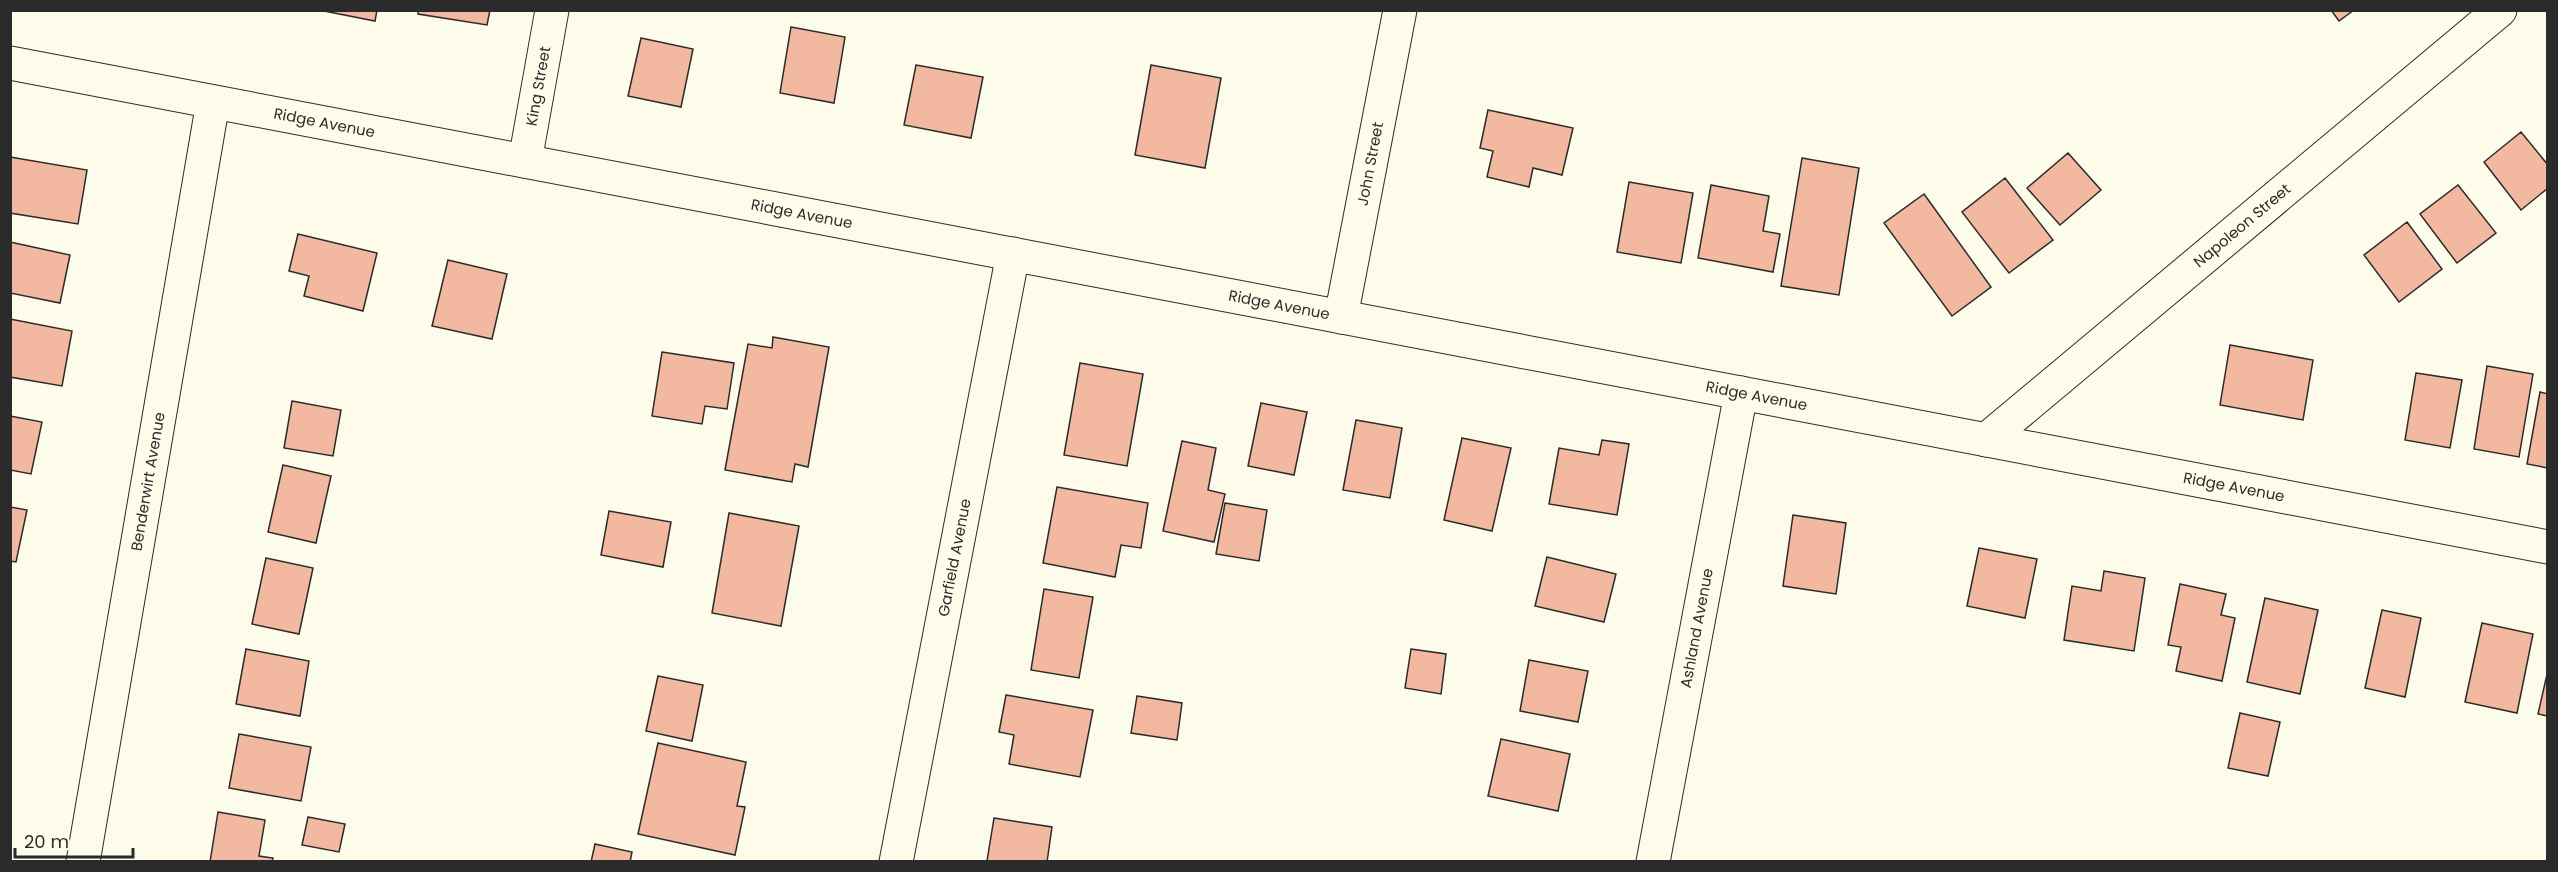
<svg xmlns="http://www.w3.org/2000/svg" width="2558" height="872" font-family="Poppins,sans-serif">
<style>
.building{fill:#f2b8a0;stroke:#2b2b2b;stroke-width:1.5}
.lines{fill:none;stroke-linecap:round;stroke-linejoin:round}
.minor-casing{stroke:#2b2b2b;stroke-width:35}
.minor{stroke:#fdfbea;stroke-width:33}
.labels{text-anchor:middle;stroke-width:4.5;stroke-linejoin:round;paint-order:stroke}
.street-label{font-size:15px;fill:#2b2b2b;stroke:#fdfbea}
</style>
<rect width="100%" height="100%" fill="#fdfbea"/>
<!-- building -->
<path class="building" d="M319,10H377L375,21Z
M418,10H490L487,25L418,14Z
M2331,10H2354L2339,21Z
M791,27L845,37L834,103L780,93Z
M641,38L693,49L681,107L628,96Z
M916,65L983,77L971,138L904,125Z
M1151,65L1221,78L1205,168L1135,155Z
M1488,110L1573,128L1562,175L1533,168L1529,187L1487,177L1493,151L1480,148Z
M2521,132L2548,165V188L2521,210L2484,162Z
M2068,153L2101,190L2060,225L2027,188Z
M10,157L87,170L78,224L10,213Z
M1802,158L1859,168L1839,295L1781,286Z
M2005,178L2053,240L2009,273L1962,212Z
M1629,182L1693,193L1681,263L1617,252Z
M1711,185L1769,196L1763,231L1780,234L1773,272L1698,258Z
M2458,185L2496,233L2457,263L2420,214Z
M1924,194L1991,287L1952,316L1884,223Z
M2407,222L2442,269L2399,302L2364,255Z
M298,234L377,253L363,311L304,296L309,276L289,271Z
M10,242L70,255L60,303L10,293Z
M448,260L507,274L492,339L432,326Z
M10,319L72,331L62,386L10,377Z
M773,337L829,347L808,467L795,464L792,482L725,470L748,344L772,348Z
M2230,345L2313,360L2303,420L2220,405Z
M662,352L734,363L727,409L705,406L702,424L652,416Z
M1080,363L1143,374L1127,466L1064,455Z
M2487,366L2533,374L2519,457L2474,449Z
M2416,373L2462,380L2450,448L2405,440Z
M2540,392L2548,394V468L2527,464Z
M292,401L341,410L333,456L284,448Z
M1261,403L1307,412L1294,475L1248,466Z
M10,416L42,422L31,474L10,470Z
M1356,420L1402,428L1390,498L1343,490Z
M1462,438L1511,448L1492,531L1444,520Z
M1602,440L1629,444L1617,515L1549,504L1559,448L1599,455Z
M1182,441L1216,448L1208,490L1225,494L1214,542L1163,531Z
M283,465L331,476L316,543L268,532Z
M1057,487L1148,503L1141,548L1121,545L1115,577L1043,563Z
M1225,503L1267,510L1259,561L1216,554Z
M10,507L27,510L16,562L10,561Z
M609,511L671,522L663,567L601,555Z
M729,513L799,526L781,626L712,613Z
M1793,515L1846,523L1836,594L1783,586Z
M1979,548L2037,559L2025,618L1967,606Z
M1547,557L1616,574L1604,622L1535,606Z
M266,558L313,568L299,634L252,624Z
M2104,571L2145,578L2134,651L2064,640L2072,586L2101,591Z
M2180,584L2226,594L2221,615L2235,618L2222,681L2176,671L2181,647L2168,645Z
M1044,589L1093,597L1079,678L1031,670Z
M2265,598L2318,610L2300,694L2247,682Z
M2382,610L2421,618L2405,697L2365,688Z
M2482,623L2533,634L2517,713L2465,702Z
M246,649L309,661L300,716L236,704Z
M1411,649L1446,654L1441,694L1405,688Z
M1529,660L1588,671L1578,722L1520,711Z
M2548,670V716L2538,714Z
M658,676L703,685L692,741L646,731Z
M1006,695L1093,710L1080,777L1009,764L1014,735L999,732Z
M1137,696L1182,703L1177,740L1131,733Z
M2240,713L2280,722L2268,776L2228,768Z
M239,734L311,747L301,801L229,788Z
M1501,739L1570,754L1558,811L1488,796Z
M658,743L746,762L737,806L745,807L735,855L638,834Z
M218,812L265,820L259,856L273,858L272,862H210Z
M308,817L345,824L339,852L302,845Z
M994,818L1052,827L1047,862L987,861Z
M595,844L632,852L630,862H591Z"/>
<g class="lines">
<!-- minor casing -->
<g class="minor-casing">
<g id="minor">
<path id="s1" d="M10,63L2548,547"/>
<path id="s2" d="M525,161L552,10"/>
<path id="s3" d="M1341,317L1400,10"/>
<path id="s4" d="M1986,440L2500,10"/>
<path id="s5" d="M83,862L213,102"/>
<path id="s6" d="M896,862L1013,254"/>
<path id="s7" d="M1653,862L1741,393"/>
</g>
</g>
<!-- minor -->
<use href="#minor" class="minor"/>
</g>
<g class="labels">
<!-- street labels -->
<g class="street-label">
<text dy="5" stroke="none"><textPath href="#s2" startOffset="76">King Street</textPath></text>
<text dy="5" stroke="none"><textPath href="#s1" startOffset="320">Ridge Avenue</textPath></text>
<text dy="5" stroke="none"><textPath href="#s3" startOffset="156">John Street</textPath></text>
<text dy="5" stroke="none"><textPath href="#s1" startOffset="806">Ridge Avenue</textPath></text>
<text dy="5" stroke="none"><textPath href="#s4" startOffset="334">Napoleon Street</textPath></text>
<text dy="5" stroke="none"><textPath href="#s1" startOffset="1292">Ridge Avenue</textPath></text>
<text dy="5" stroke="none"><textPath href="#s1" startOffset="1778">Ridge Avenue</textPath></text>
<text dy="5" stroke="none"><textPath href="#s5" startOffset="386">Benderwirt Avenue</textPath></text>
<text dy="5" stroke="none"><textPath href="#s1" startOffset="2264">Ridge Avenue</textPath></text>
<text dy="5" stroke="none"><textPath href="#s6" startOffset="310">Garfield Avenue</textPath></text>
<text dy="5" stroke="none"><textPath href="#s7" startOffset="238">Ashland Avenue</textPath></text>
</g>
</g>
<!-- border -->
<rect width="2558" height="872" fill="none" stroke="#2b2b2b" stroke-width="24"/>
<!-- scale -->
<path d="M15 848v9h118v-9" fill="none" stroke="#2b2b2b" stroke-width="3"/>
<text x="24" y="848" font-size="18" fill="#2b2b2b" stroke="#fdfbea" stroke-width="4.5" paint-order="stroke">20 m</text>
</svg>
